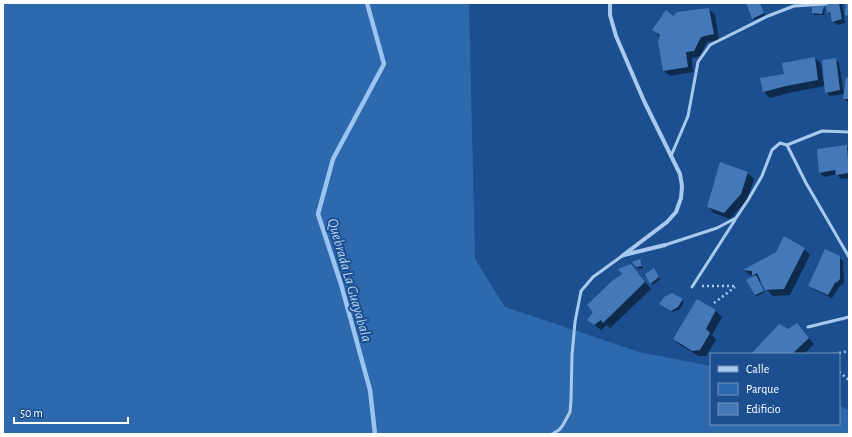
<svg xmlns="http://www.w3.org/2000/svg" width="852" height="437" font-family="'Alegreya Sans',sans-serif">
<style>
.green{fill:#2e69ad}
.shadow{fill:#0007}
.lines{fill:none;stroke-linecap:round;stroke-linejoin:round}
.stream{stroke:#9cc4f0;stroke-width:4.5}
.building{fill:#4478b7}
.path{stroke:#a9c9ee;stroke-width:2.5;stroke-dasharray:2 3;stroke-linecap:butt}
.lane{stroke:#a9c9ee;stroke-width:3}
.street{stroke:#a9c9ee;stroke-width:4}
.labels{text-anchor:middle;stroke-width:4;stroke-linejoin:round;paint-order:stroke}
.water-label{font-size:15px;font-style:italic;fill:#b5d3f5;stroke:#1b4f8f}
</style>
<rect width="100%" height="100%" fill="#1b4f8f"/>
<!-- green -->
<path class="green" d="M3,3H469L475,259L505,307L639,352L711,366V424H839V406L849,410V434H3Z"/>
<!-- shadow -->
<path class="shadow" d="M748,3H760L765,15L754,20L753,18Z
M827,3H842L845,23L837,25L833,21L832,17L828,12Z
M823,7L825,9L824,15H815L813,13Z
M709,9L715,15L719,40L707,42L700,56L692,58L693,72L670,76L663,70L660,37L653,30L673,17Z
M815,58L821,64L823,82H825L835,59L839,63L844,94L830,96L826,92L825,86L793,92L770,98L764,92L785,74Z
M847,79H849V103L844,99Z
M846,146L849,148V178L841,179L837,174L824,177L820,173Z
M721,163L748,173L754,179L747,200L730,219L714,213L708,207Z
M804,249L810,255L790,295L773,296L766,289L762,280L759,281L765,292L757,296L755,295L756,277L750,275L744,270Z
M839,257L843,261L844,283L839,287L832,298L813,289L809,285Z
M640,260L641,262L643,268L639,269L637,267Z
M655,271L660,279L653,285L651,283Z
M637,272L651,289L610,328L607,325L601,330L588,320L623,274Z
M682,300L684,302L680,309L673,312L662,305Z
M697,300L716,311L722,317L712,335L716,340L706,356H699L680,345L674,339Z
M797,324L814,344L804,354H752Z"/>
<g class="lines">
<!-- stream -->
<path class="stream" d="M367,3L384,64L333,159L318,214L341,284L370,390L375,434"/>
</g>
<!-- building -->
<path class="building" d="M746,3H760L764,13L752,19Z
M826,3H839L842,19L832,22L830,12L827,13Z
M846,3H849V16L845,15Z
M824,6L822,14L812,13V7Z
M709,8L714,34L701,37L694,51L686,52L688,67L663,71L658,42L660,35L652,30L666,10L673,16L677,12Z
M815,57L818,80L786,86L763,92L760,78L784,74L782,63Z
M836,58L840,90L825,93L822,60Z
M846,77L849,78V99H843Z
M847,145L849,173L836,175L835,170L819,173L817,149Z
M720,162L748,172L741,194L724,213L707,207Z
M784,236L805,248L784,289L765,290L757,273L752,276V271L743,270L776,252Z
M825,249L840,256V279L837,282L835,283L828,295L808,286Z
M640,259L642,266L636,267L632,262Z
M631,264L645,282L603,323L601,320L594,325L587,320L593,312L587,305L612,281L622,274L618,269Z
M654,268L659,277L650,284L645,274Z
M756,275L764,291L755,295L746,280Z
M672,293L683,299L678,307L671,311L659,304L664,297Z
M697,299L716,310L706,329L710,333L700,350L692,351L673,339Z
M797,323L809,338L792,354H751L779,324L788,329Z"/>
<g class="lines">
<!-- path -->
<path class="path" d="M702,286H735
M714,303L735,287
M834,354L849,351
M839,372L849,380"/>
<!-- lane -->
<path class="lane" d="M787,145L822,131L849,132
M671,156L688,116L698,62L710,45L768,16L794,6L826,4
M665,245L717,228L736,218L748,200L762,176L772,150L780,143L787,145L806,183L849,257
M692,287L735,220
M808,327L849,317
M552,434L559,430L563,425L570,412L571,400L572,355L575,322L581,291L593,277L622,256"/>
<!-- street -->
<path class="street" d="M610,3V15L616,36L644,101L680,174L682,186L681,198L676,212L667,222L622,256
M624,255L665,245"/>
</g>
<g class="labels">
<!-- water labels -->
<g class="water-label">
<text transform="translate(350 280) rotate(74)" y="5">Quebrada La Guayabala</text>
</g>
</g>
<!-- border -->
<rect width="852" height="437" fill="none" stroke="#ffffff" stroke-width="8"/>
<!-- legend -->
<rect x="710" y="353" width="130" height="72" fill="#1b4f8f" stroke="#7695bc"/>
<rect x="718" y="366" width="20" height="6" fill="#a9c9ee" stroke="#7695bc"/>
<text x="746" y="373" font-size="12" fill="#ffffff">Calle</text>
<rect x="718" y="383" width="20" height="12" fill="#2e69ad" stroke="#7695bc"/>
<text x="746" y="393" font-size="12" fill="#ffffff">Parque</text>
<rect x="718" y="403" width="20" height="12" fill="#4478b7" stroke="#7695bc"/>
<text x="746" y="413" font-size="12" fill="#ffffff">Edificio</text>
<!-- scale -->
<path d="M14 417v6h114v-6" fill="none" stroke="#ffffff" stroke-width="2"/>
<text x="20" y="417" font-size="12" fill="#ffffff" stroke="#1b4f8f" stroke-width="3" paint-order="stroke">50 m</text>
</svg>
